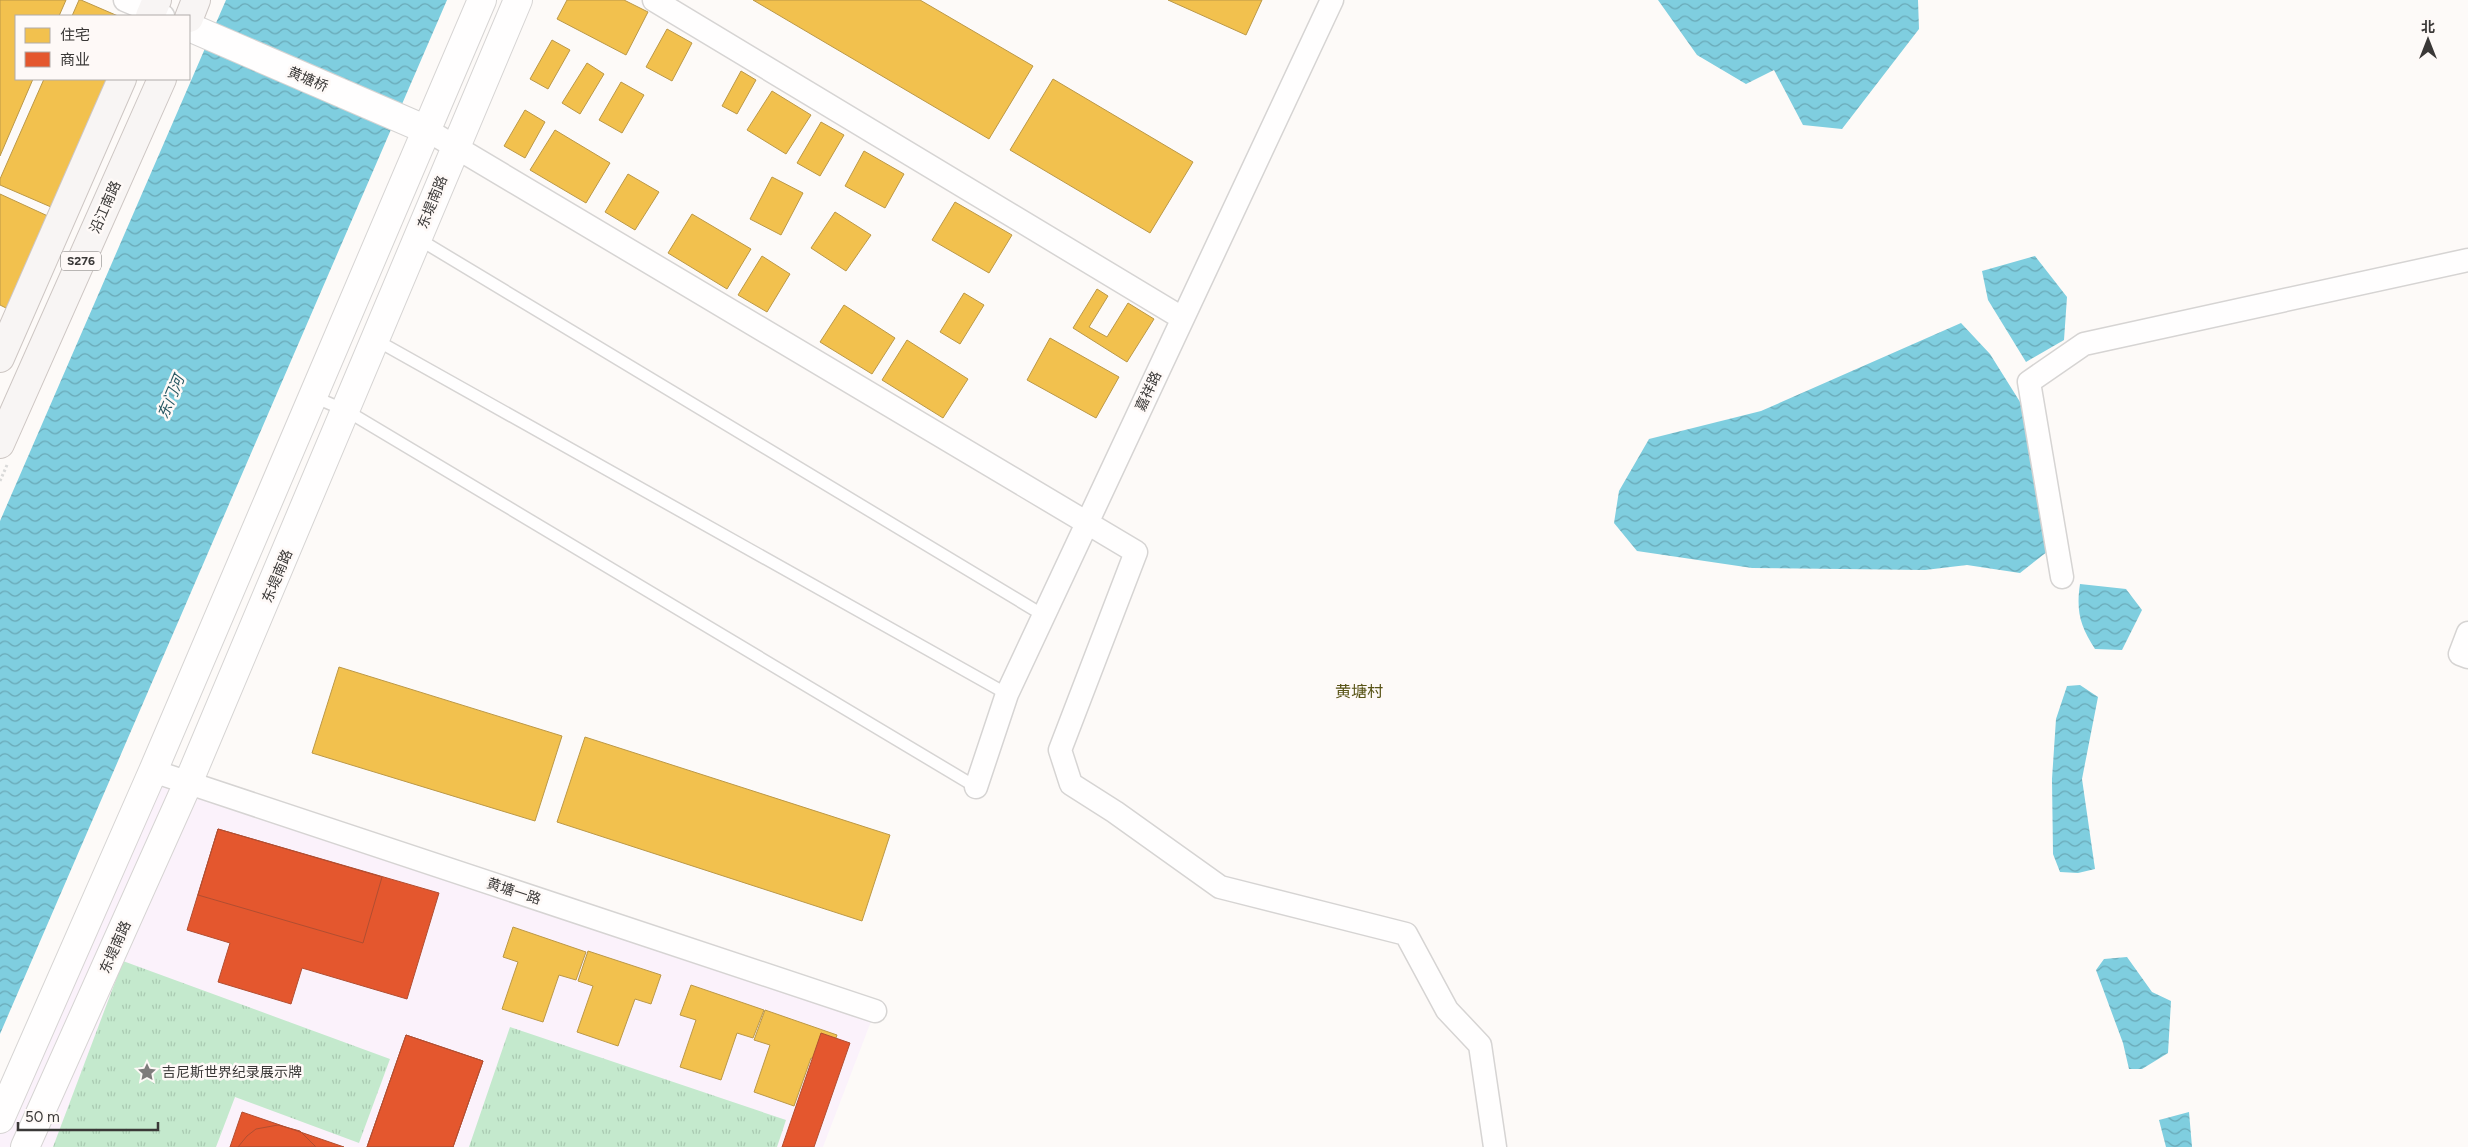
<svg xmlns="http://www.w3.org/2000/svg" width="2468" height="1147" font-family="Figtree,'Noto Sans SC',sans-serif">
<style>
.commercial{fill:#fbf2fb}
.park{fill:url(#park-tufts)}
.water{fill:url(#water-waves)}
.homes{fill:#f2c14e;stroke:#bb9847}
.shops{fill:#e4572e;stroke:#b14e31}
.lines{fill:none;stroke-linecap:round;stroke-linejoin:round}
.lane-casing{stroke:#d6d4d3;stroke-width:14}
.street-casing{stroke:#d6d4d3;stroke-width:25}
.secondary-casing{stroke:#d6d4d3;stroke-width:30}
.primary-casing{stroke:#cdc6c3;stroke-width:30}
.path{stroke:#dadad9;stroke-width:3;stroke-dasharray:2.5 2.5;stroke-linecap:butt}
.lane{stroke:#fffefe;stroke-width:11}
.street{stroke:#fffefe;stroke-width:22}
.secondary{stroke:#fffefe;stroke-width:28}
.primary{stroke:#f8f5f4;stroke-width:28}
.labels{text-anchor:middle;stroke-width:5;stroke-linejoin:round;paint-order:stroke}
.shield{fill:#fef9f7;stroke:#757271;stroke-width:1}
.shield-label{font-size:12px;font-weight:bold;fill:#3a3837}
.street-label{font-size:14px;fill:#3a3837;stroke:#fef9f7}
.poi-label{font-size:14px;fill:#3a3837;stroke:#fef9f7;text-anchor:start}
.water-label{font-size:15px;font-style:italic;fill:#275762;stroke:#fef9f7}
.quarter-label{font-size:16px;fill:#595417;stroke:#fef9f7}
</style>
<defs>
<pattern id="park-tufts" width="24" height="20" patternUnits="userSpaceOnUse" patternTransform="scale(1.25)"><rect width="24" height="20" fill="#c4e9cd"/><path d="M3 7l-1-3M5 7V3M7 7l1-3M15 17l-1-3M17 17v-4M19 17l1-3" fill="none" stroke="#a9c9b1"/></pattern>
<pattern id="water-waves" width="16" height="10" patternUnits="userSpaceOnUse" patternTransform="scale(1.25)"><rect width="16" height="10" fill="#7fcedf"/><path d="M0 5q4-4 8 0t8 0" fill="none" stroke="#69a8b6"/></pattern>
</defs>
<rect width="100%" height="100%" fill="#fdfaf8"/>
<!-- commercial -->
<path class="commercial" d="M153,771L875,1011L823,1147H0V1119Z"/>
<!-- park -->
<path class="park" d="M123,961L390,1059L359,1143L235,1097L216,1147H53Z
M510,1027L786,1120L777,1147H469Z"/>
<!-- water -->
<path class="water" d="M226,0H447L0,1034V521Z
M1658,0H1918L1919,29L1842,129L1803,125L1774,70L1746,84L1697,55Z
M2035,256L2067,297L2064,340L2026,362L1988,300L1982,271Z
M1961,323L1990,354L2037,429L2057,544L2020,573L1967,565L1925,570L1752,568L1637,551L1614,523L1619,491L1649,439L1761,411Z
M2080,584L2126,589L2142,610L2122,650L2095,649C2080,626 2076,611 2080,584Z
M2080,685L2098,697L2082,779L2095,869L2078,873L2060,872L2053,854L2052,779L2056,719L2067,686Z
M2127,957L2152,992L2171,1001L2168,1053L2142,1069H2129L2123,1043L2096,970L2104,959Z
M2189,1112L2192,1147H2166L2159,1120Z"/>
<!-- homes -->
<path class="homes" d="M0,0H66L59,16H16V79H33L0,156Z
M79,0H81L118,16H72Z
M567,0H624L648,12L626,55L557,19Z
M753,0H920L1033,66L989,139Z
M1168,0H1262L1246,35Z
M667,29L692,43L672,81L646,67Z
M552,40L570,50L548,89L530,79Z
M587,63L604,74L580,114L562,103Z
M741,71L756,80L737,114L722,106Z
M44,79H108L51,207L0,185V179Z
M1053,79L1193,162L1150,233L1010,150Z
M621,82L644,95L622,133L599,120Z
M772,91L811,115L786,154L747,130Z
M525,110L545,122L525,158L504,146Z
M821,122L844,135L820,176L797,163Z
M555,130L610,163L586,203L530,170Z
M864,151L904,174L885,208L845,186Z
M628,174L659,192L635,230L605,212Z
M772,177L803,193L781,235L750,219Z
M0,194L50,217L8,309L0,305Z
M955,202L1012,235L989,273L932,240Z
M835,212L871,235L846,271L811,248Z
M692,214L751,249L727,289L668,253Z
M762,256L790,274L767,312L738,295Z
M1097,289L1108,296L1089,327L1107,337L1128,303L1154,319L1127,362L1073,328Z
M964,293L984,305L960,344L940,332Z
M844,305L895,338L872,374L820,342Z
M1050,338L1119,377L1096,418L1027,380Z
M907,340L968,379L943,418L882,380Z
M339,667L562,736L535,821L312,753Z
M585,737L890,835L862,921L557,822Z
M513,927L586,952L576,980L559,975L543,1022L502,1009L518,962L503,957Z
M588,951L661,975L651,1004L635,999L618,1046L577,1032L593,986L578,981Z
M691,985L764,1010L753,1038L737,1033L721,1080L680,1067L696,1020L680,1015Z
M765,1010L837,1035L827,1063L811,1058L794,1106L754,1092L770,1045L754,1040Z"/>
<!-- shops -->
<path class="shops" d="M218,829L382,877L363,943L198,895Z
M218,829L439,893L407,999L302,968L291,1004L218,982L230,943L187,930Z
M821,1033L850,1043L814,1147H782Z
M406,1035L483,1061L453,1147H367Z
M406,1035L483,1061L453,1147H367Z
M242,1112L344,1147H230Z
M278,1125L300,1131L316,1147H238L247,1136L256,1129Z"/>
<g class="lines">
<!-- lane casing -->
<g class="lane-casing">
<path id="lane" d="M417,238L1043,615
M376,340L1007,694
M312,396L347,411L976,787"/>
</g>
<!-- street casing -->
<g class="street-casing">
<path id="street" d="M125,0L163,16
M654,0L1182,318
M427,130L1136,552L1060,750L1071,784L1115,812L1220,887L1406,934L1447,1010L1480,1045L1495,1147
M2062,577L2029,382L2084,344L2468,260
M2468,633L2460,654L2468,657
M153,771L875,1011
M976,787L1007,694L1332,0"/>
</g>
<!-- secondary casing -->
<g class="secondary-casing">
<path id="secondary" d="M189,27L427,130
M0,1119L153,771L482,0
M25,1147L188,783L518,0"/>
</g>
<!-- primary casing -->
<g class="primary-casing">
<path id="primary" d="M150,16L157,0
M189,18L196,0
M0,358L122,79
M0,444L162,79"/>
</g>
<!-- path -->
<path class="path" d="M0,481L7,465"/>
<!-- lane -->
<use href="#lane" class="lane"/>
<!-- street -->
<use href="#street" class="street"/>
<!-- secondary -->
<use href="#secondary" class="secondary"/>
<!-- primary -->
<use href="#primary" class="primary"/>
</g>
<!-- icons -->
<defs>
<g id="sight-bare" transform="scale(1.5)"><path d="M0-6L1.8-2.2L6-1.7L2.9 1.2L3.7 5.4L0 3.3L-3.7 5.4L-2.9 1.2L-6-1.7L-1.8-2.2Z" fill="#7e7c7b" stroke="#fef9f7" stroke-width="2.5" paint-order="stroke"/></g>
</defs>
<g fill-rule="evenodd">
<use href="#sight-bare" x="147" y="1072"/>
</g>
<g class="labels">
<!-- shield labels -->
<rect class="shield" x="61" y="251.5" width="40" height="19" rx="4"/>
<g class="shield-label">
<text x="81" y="265">S276</text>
</g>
<!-- street labels -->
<g class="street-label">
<text transform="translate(308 79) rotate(23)" y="5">黄塘桥</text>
<text transform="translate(432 202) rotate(-68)" y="5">东堤南路</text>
<text transform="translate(105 207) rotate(-66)" y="5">沿江南路</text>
<text transform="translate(1148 391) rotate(-65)" y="5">嘉祥路</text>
<text transform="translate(277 576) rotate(-67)" y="5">东堤南路</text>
<text transform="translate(514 891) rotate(18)" y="5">黄塘一路</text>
<text transform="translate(115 947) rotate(-66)" y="5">东堤南路</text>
</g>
<!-- poi labels -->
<g class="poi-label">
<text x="162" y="1077">吉尼斯世界纪录展示牌</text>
</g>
<!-- water labels -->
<g class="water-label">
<text transform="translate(171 397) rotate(-67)" y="5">东门河</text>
</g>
<!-- quarter labels -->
<g class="quarter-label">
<text x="1359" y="697">黄塘村</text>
</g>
</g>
<!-- legend -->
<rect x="15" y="15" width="175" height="65" fill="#fef9f7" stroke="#b0acaa"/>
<rect x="25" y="28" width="25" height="15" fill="#f2c14e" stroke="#b0acaa"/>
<text x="60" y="40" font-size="15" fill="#3a3837">住宅</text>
<rect x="25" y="52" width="25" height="15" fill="#e4572e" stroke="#b0acaa"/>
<text x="60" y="65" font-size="15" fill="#3a3837">商业</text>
<!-- north arrow -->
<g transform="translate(2428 40)" stroke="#fef9f7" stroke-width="4" paint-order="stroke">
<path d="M0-4L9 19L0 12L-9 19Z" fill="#3a3837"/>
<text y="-8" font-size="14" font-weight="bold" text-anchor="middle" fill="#3a3837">北</text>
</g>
<!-- scale -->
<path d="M18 1122v8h140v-8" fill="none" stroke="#3a3837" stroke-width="2.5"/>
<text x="25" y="1122" font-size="15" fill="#3a3837" stroke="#fef9f7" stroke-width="4" paint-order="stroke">50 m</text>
</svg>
